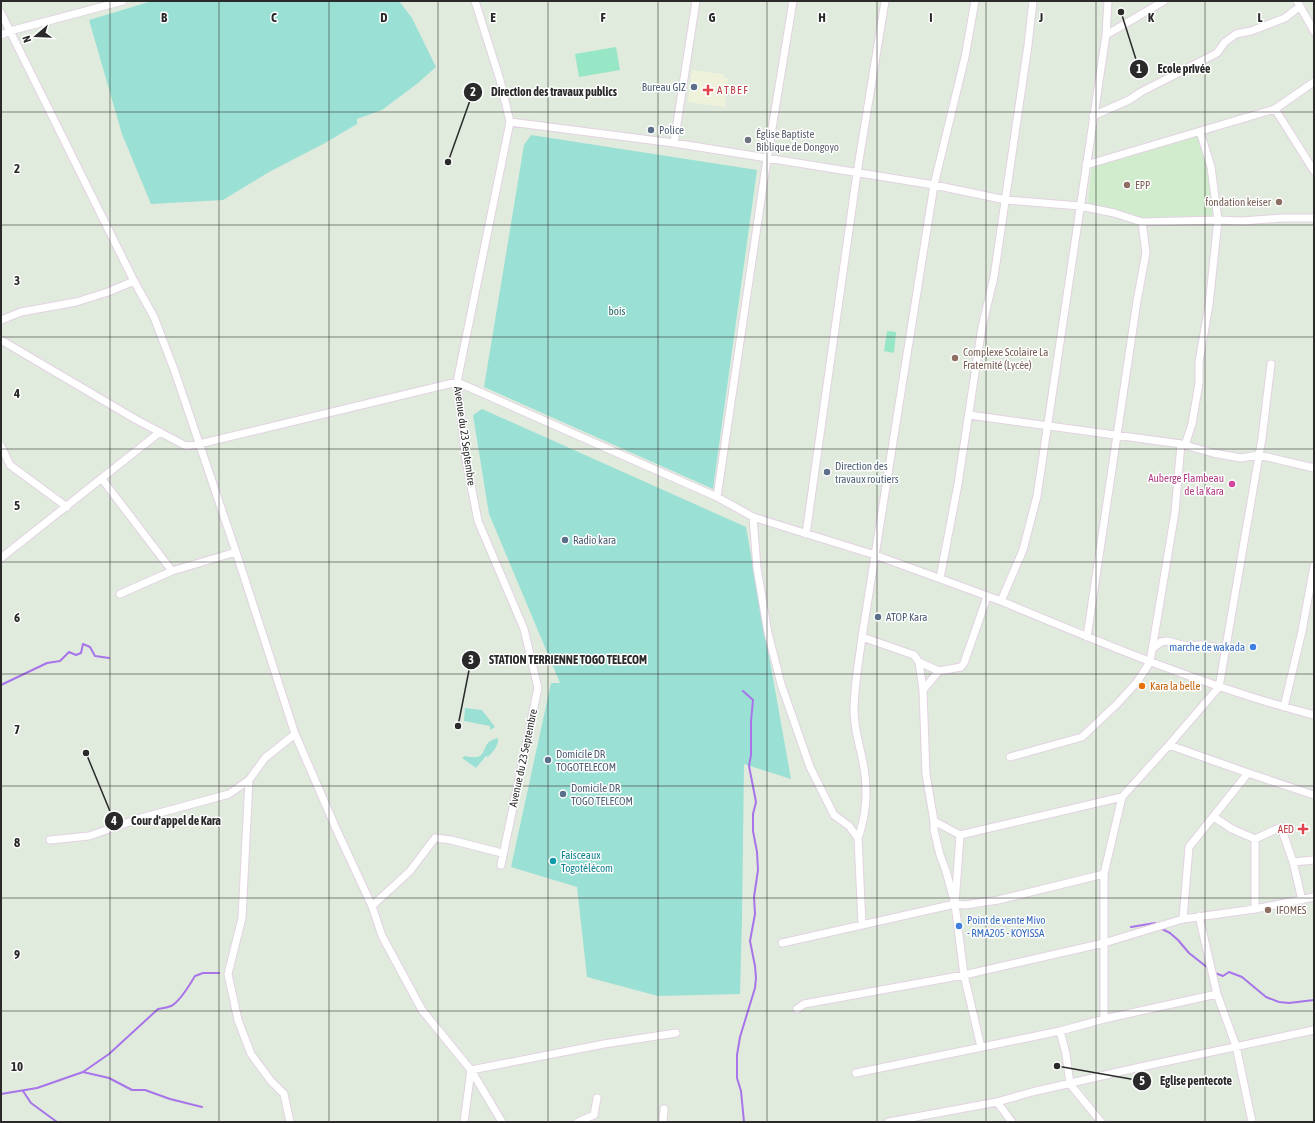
<svg xmlns="http://www.w3.org/2000/svg" width="1315" height="1123" font-family="'Asap Condensed',sans-serif">
<style>
.education{fill:#d1eccd}
.medical{fill:#eff2da}
.green{fill:#9be0d4}
.pitch{fill:#97e7c7}
.lines{fill:none;stroke-linecap:round;stroke-linejoin:round}
.stream{stroke:#a774e9;stroke-width:2}
.minor-casing{stroke:#e2d2e2;stroke-width:9}
.minor{stroke:#fff;stroke-width:7}
.grid{fill:none;stroke:#2a2a2a;stroke-width:1;stroke-opacity:0.55}
.service-dot{fill:#5c6f8a;stroke:#fff;stroke-width:1.5}
.health-dot{fill:#e0444e;stroke:#fff;stroke-width:1.5}
.worship-dot{fill:#6b7280;stroke:#fff;stroke-width:1.5}
.education-dot{fill:#8d6e63;stroke:#fff;stroke-width:1.5}
.hotel-dot{fill:#d1479c;stroke:#fff;stroke-width:1.5}
.shop-dot{fill:#3f7fe0;stroke:#fff;stroke-width:1.5}
.food-dot{fill:#e8710a;stroke:#fff;stroke-width:1.5}
.culture-dot{fill:#0f9aa8;stroke:#fff;stroke-width:1.5}
.labels{text-anchor:middle;stroke-width:3;stroke-linejoin:round;paint-order:stroke}
.service-label{font-size:11px;fill:#4e5e75;stroke:#fff;text-anchor:start}
.health-label{font-size:11px;fill:#be3a42;stroke:#fff;text-anchor:start}
.worship-label{font-size:11px;fill:#5b616d;stroke:#fff;text-anchor:start}
.education-label{font-size:11px;fill:#785e54;stroke:#fff;text-anchor:start}
.park-label{font-size:11px;fill:#1d6461;stroke:#fff}
.street-label{font-size:11px;fill:#2a2a2a;stroke:#fff}
.hotel-label{font-size:11px;fill:#b23c85;stroke:#fff;text-anchor:end}
.shop-label{font-size:11px;fill:#366cbe;stroke:#fff;text-anchor:end}
.food-label{font-size:11px;fill:#c56008;stroke:#fff;text-anchor:start}
.culture-label{font-size:11px;fill:#0d838f;stroke:#fff;text-anchor:start}
.grid-label{font-size:13px;text-anchor:middle;font-weight:bold;fill:#2a2a2a;stroke:#fff;stroke-width:3;stroke-linejoin:round;paint-order:stroke}
.leader{fill:none;stroke:#2a2a2a;stroke-width:1.5}
.callout-dot{fill:#2a2a2a;stroke:#fff;stroke-width:1.5}
.mark-label{font-size:12px;text-anchor:middle;font-weight:bold;fill:#fff}
.callout-label{font-size:12px;text-anchor:middle;font-weight:bold;fill:#2a2a2a;stroke:#fff;stroke-width:3;stroke-linejoin:round;paint-order:stroke}
</style>
<rect width="100%" height="100%" fill="#e0ebdd"/>
<!-- education -->
<path class="education" d="M1198,134L1207,166L1214,215L1142,218L1088,203L1092,166Z"/>
<!-- medical -->
<path class="medical" d="M692,70L724,74L723,78H728L725,107L688,102Z"/>
<!-- green -->
<path class="green" d="M152,1H399L412,18L436,67L418,83L382,110L357,119V124L325,143L269,172L223,200L151,204L122,134L89,20Z
M531,135L757,170L713,489L484,387L524,145Z
M482,409L746,527L791,779L744,764L742,918L740,994L658,996L587,977L577,887L511,867L551,683H560L489,514L473,415Z
M465,708L482,710L495,727L490,730V726L464,721Z
M498,738C499,745 493,752 488,757L486,756L476,768L462,758L465,756C493,762 476,743 498,738Z"/>
<!-- pitch -->
<path class="pitch" d="M616,47L620,70L579,77L575,54Z
M887,331L896,332L894,353L884,351Z"/>
<g class="lines">
<!-- stream -->
<path class="stream" d="M1,685L47,663L60,661L69,652L76,655L81,653L83,644L90,647L95,656L109,658
M743,691L753,700L751,721V755L749,766L756,802L753,814V831L757,852L758,870L754,897L755,914L750,941L755,966L756,978L755,988L740,1037L737,1055V1078L741,1091L744,1122
M1131,927L1155,923L1157,925
M1160,928L1170,933L1178,940L1189,953L1208,968
M1215,973L1223,976L1229,972L1242,977L1266,997L1279,1002L1289,1003L1314,1000
M83,1072L109,1078L132,1090H145L170,1099L202,1107
M23,1091L31,1103L57,1122
M1,1094L37,1088L83,1072L109,1054L158,1009C163,1008 167,1008 171,1006C180,1002 190,984 195,976L203,973H219"/>
<!-- minor casing -->
<g class="minor-casing">
<path id="minor" d="M475,1L500,80L510,122L457,382L466,460L478,521L524,629L538,688L501,865
M1297,1L1314,31
M1,13L134,281L154,317L175,372L236,552L295,734L338,833L372,906L382,936L422,1010L471,1070L502,1122
M1,35L10,31L123,1
M1106,35L1108,1
M1275,109L1314,171
M1093,116L1129,100L1141,92L1217,53L1225,42L1236,34L1251,31L1285,18L1300,6
M510,122L674,143L934,185L1006,200L1080,206L1114,213L1142,222L1218,220L1242,221L1283,218H1314
M674,143L696,1
M1086,165L1275,109L1314,82
M1,320L21,312L76,302L108,292L134,281
M1,340L135,419L186,446L199,444L457,382L717,497L753,517L875,555L1001,601C1104,644 1206,687 1314,715
M969,415L1181,444L1213,453L1241,458L1259,455L1314,468
M1185,445L1192,424L1199,383V362L1209,305L1218,220L1211,167L1200,131
M1,446L10,465L67,507
M102,479L172,571
M717,497L767,159L793,1
M753,517L757,568L768,633L781,684L810,767L834,815L849,826L858,838L862,924
M806,534L857,173L885,1
M1,558L160,432
M940,578L958,484L982,327L994,277L1028,45L1033,1
M120,594L172,571L236,552
M1001,601L1023,550L1037,496L1106,35L1164,1
M1087,637L1137,301L1146,253L1142,222
M1152,649L1161,642L1167,641L1186,646L1200,645L1225,649
M919,662L923,690
M939,671L919,662L914,655L862,637L934,185L965,57L975,1
M1284,707L1302,631L1314,566
M1169,745L1248,773L1314,795
M1010,757L1082,737L1117,704L1137,682L1150,662L1175,512L1181,444
M249,780L242,918L228,974L238,1020L251,1054L271,1081L284,1094L290,1122
M1122,797L1104,874V943L1183,919L1255,909L1314,897
M1214,817L1232,829L1255,839L1281,827L1293,862L1302,900
M934,821V830L940,855L946,871L955,904L964,975L981,1047
M960,835L1122,797L1169,745L1219,687L1262,438L1271,364
M858,838C866,817 868,791 864,768C861,749 854,730 854,711C854,686 859,661 862,637
M50,840L89,836L141,818L229,794L249,780L265,758L295,734
M1293,862L1314,860
M955,904L960,835L934,821L926,774L923,690L939,671L961,667L964,663L987,597
M372,906L410,871L435,838L451,840L502,853
M1255,909V839
M1199,916L1217,994L1236,1046L1252,1122
M1183,919L1189,847L1248,773
M782,943L955,904L965,905L998,900L1104,874
M797,1009L804,1004L964,975L1104,943V1019
M1060,1031L1066,1054L1070,1084L1101,1122
M856,1073L1060,1031L1104,1019L1217,994
M997,1102L1012,1122
M464,1122L471,1070L604,1044L676,1033
M578,1122L594,1115L597,1098
M663,1122L664,1109
M889,1122L997,1102L1032,1092L1136,1068L1314,1030"/>
</g>
<!-- minor -->
<use href="#minor" class="minor"/>
</g>
<!-- grid -->
<path class="grid" d="M110,1V1122M219,1V1122M329,1V1122M438,1V1122M548,1V1122M658,1V1122M767,1V1122M877,1V1122M986,1V1122M1096,1V1122M1205,1V1122M1,112H1314M1,225H1314M1,337H1314M1,449H1314M1,562H1314M1,674H1314M1,786H1314M1,898H1314M1,1011H1314"/>
<!-- markers -->
<g class="service-dot">
<circle cx="694" cy="87" r="4"/>
<circle cx="651" cy="130" r="4"/>
<circle cx="827" cy="472" r="4"/>
<circle cx="565" cy="540" r="4"/>
<circle cx="878" cy="617" r="4"/>
<circle cx="548" cy="760" r="4"/>
<circle cx="563" cy="794" r="4"/>
</g>
<g class="health-dot">
<path d="M706 84h4v4h4v4h-4v4h-4v-4h-4v-4h4z"/>
<path d="M1301 823h4v4h4v4h-4v4h-4v-4h-4v-4h4z"/>
</g>
<circle class="worship-dot" cx="748" cy="140" r="4"/>
<g class="education-dot">
<circle cx="1127" cy="185" r="4"/>
<circle cx="1279" cy="202" r="4"/>
<circle cx="955" cy="358" r="4"/>
<circle cx="1268" cy="910" r="4"/>
</g>
<circle class="hotel-dot" cx="1232" cy="484" r="4"/>
<g class="shop-dot">
<circle cx="1253" cy="647" r="4"/>
<circle cx="959" cy="926" r="4"/>
</g>
<circle class="food-dot" cx="1142" cy="686" r="4"/>
<circle class="culture-dot" cx="553" cy="861" r="4"/>
<g class="labels">
<!-- service labels -->
<g class="service-label">
<text x="686" y="91" text-anchor="end">Bureau GIZ</text>
<text x="659" y="134">Police</text>
<text x="835" y="470">Direction des<tspan x="835" dy="13">travaux routiers</tspan></text>
<text x="573" y="544">Radio kara</text>
<text x="886" y="621">ATOP Kara</text>
<text x="556" y="758">Domicile DR<tspan x="556" dy="13">TOGOTELECOM</tspan></text>
<text x="571" y="792">Domicile DR<tspan x="571" dy="13">TOGO TELECOM</tspan></text>
</g>
<!-- health labels -->
<g class="health-label">
<text x="717" y="94">A T B E F</text>
<text x="1294" y="833" text-anchor="end">AED</text>
</g>
<!-- worship labels -->
<g class="worship-label">
<text x="756" y="138">Église Baptiste<tspan x="756" dy="13">Biblique de Dongoyo</tspan></text>
</g>
<!-- education labels -->
<g class="education-label">
<text x="1135" y="189">EPP</text>
<text x="1271" y="206" text-anchor="end">fondation keiser</text>
<text x="963" y="356">Complexe Scolaire La<tspan x="963" dy="13">Fraternité (Lycée)</tspan></text>
<text x="1276" y="914">IFOMES</text>
</g>
<!-- park labels -->
<g class="park-label">
<text x="617" y="315">bois</text>
</g>
<!-- street labels -->
<g class="street-label">
<text transform="translate(465 436) rotate(82)" y="4">Avenue du 23 Septembre</text>
<text transform="translate(523 758) rotate(-78)" y="4">Avenue du 23 Septembre</text>
</g>
<!-- hotel labels -->
<g class="hotel-label">
<text x="1224" y="482">Auberge Flambeau<tspan x="1224" dy="13">de la Kara</tspan></text>
</g>
<!-- shop labels -->
<g class="shop-label">
<text x="1245" y="651">marche de wakada</text>
<text x="967" y="924" text-anchor="start">Point de vente Mivo<tspan x="967" dy="13">- RMA205 - KOYISSA</tspan></text>
</g>
<!-- food labels -->
<g class="food-label">
<text x="1150" y="690">Kara la belle</text>
</g>
<!-- culture labels -->
<g class="culture-label">
<text x="561" y="859">Faisceaux<tspan x="561" dy="13">Togotélécom</tspan></text>
</g>
</g>
<g class="grid-label">
<text x="164" y="22">B</text>
<text x="274" y="22">C</text>
<text x="384" y="22">D</text>
<text x="493" y="22">E</text>
<text x="603" y="22">F</text>
<text x="712" y="22">G</text>
<text x="822" y="22">H</text>
<text x="931" y="22">I</text>
<text x="1041" y="22">J</text>
<text x="1151" y="22">K</text>
<text x="1260" y="22">L</text>
<text x="17" y="173">2</text>
<text x="17" y="285">3</text>
<text x="17" y="398">4</text>
<text x="17" y="510">5</text>
<text x="17" y="622">6</text>
<text x="17" y="734">7</text>
<text x="17" y="847">8</text>
<text x="17" y="959">9</text>
<text x="17" y="1071">10</text>
</g>
<!-- callouts -->
<path class="leader" d="M1121 12L1139 69M448 162L473 92M458 726L471 660M86 753L114 821M1057 1066L1142 1081"/>
<g class="callout-dot">
<circle cx="1121" cy="12" r="4"/>
<circle cx="448" cy="162" r="4"/>
<circle cx="458" cy="726" r="4"/>
<circle cx="86" cy="753" r="4"/>
<circle cx="1057" cy="1066" r="4"/>
<circle cx="1139" cy="69" r="10"/>
<circle cx="473" cy="92" r="10"/>
<circle cx="471" cy="660" r="10"/>
<circle cx="114" cy="821" r="10"/>
<circle cx="1142" cy="1081" r="10"/>
</g>
<g class="mark-label">
<text x="1139" y="73">1</text>
<text x="473" y="96">2</text>
<text x="471" y="664">3</text>
<text x="114" y="825">4</text>
<text x="1142" y="1085">5</text>
</g>
<g class="callout-label">
<text x="1184" y="73">Ecole privée</text>
<text x="554" y="96">Direction des travaux publics</text>
<text x="568" y="664">STATION TERRIENNE TOGO TELECOM</text>
<text x="176" y="825">Cour d'appel de Kara</text>
<text x="1196" y="1085">Eglise pentecote</text>
</g>
<!-- border -->
<rect width="1315" height="1123" fill="none" stroke="#2a2a2a" stroke-width="4"/>
<!-- north arrow -->
<g transform="translate(36 36) rotate(251)" stroke="#ffffff" stroke-width="3" paint-order="stroke">
<path d="M0-3L7 15L0 10L-7 15Z" fill="#2a2a2a"/>
<text y="-6" font-size="11" font-weight="bold" text-anchor="middle" fill="#2a2a2a">N</text>
</g>
</svg>
